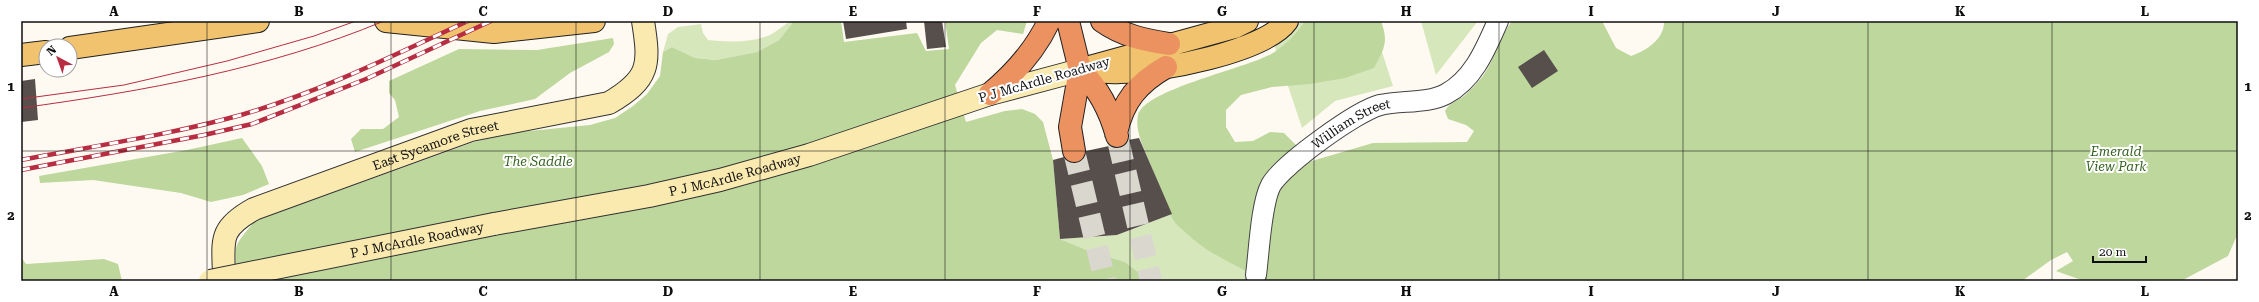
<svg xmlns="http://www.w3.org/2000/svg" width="2259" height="302" font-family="'Roboto Serif',serif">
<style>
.green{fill:#d7e7bc}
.forest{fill:#bdd79c}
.building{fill:#574f4c}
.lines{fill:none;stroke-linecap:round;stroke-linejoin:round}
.highway-tunnel{stroke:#dad7cf;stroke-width:22;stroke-dasharray:22 11;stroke-linecap:butt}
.street-casing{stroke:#424242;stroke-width:22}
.secondary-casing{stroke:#313131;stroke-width:24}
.primary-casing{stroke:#202020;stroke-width:24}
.highway-casing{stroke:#202020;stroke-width:24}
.street{stroke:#fff;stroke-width:20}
.secondary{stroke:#faeab0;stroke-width:22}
.primary{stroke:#f1c36f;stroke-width:22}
.highway{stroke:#ec9261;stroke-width:22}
.tram{stroke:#b72e43;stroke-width:1}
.rail-casing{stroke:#b72e43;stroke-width:4.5}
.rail{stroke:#fff;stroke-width:3;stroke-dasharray:9;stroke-linecap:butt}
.secondary-bridge-casing{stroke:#313131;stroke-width:24;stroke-linecap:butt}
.secondary-bridge{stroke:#faeab0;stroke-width:22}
.grid{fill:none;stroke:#0f0f0f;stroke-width:1;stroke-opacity:0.55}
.labels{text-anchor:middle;stroke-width:4;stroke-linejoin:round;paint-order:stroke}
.street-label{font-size:13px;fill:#0f0f0f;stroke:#fff}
.park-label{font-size:13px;font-style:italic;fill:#376322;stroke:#fff}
.neatline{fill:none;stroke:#0f0f0f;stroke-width:1.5}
.grid-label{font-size:13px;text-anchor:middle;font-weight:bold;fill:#0f0f0f}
</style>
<rect width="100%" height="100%" fill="#fefaf1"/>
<!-- green -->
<path class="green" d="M791,21H794L779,40L757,52L716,60L695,58L672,47L663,52L668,34L678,27L701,24L703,33L708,40C727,42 752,43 770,35C777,31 784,25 791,21Z
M1282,21H1372L1393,86L1335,101L1302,128L1271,35Z
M1421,21H1478L1436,75Z
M1172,214L1173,221L1249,272L1248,281H1150L1125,262L1089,251L1060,239L1118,235Z"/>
<!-- forest -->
<path class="forest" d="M794,21H841L844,42L917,33L926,51L949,49L945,21H1027L1023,34L997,30L981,43L955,85L966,122L1005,111L1022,109L1035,114L1043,122L1053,160L1060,239L1089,251L1125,262L1150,281H239C233,246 232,248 255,221L474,142L509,133L590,125L615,118L633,106L647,94L660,76L663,52L672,47L695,58L716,60L757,52L779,40Z
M1305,21H1381C1389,42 1384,49 1374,68L1345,78L1310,84L1272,87L1241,95L1226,110V127L1235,142L1253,141L1270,132L1284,133L1299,148L1305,163L1373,143L1467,142L1474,131L1466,125L1448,119L1445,111C1450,102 1456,102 1464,96C1471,90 1477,83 1483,76C1495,59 1499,38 1512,21H1602L1616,48L1631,56C1646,51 1665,39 1664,21H2238V233L2228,256L2181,281H2084L2056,271L2073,261L2067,252L2051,260L2022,281H1262C1234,262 1209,256 1184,231C1181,228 1175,224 1173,220C1163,201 1156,176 1147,156C1142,144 1135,129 1138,115C1145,89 1249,68 1273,53C1287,44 1296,34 1305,21Z
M613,38L614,44L609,52L570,73L535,99L480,111L355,152L351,139L361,129H383L399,117L395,100L389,93V81L459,49L537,50Z
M242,138L262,166L269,184L243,195L211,202L181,193L93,180L40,183L39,176L187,150Z
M21,257L26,264L104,259L118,264L122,281H21Z"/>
<!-- building -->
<path class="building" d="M843,21H906L907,29L846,39Z
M924,21H942L946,47L927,49Z
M1544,50L1558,71L1532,88L1518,67Z
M35,79L38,120L21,122V81Z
M1139,138L1172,214L1117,235L1060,239L1053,160L1064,157L1069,163H1076L1082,160L1086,151L1109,146L1120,148L1128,140Z"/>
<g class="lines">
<!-- highway-tunnel -->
<path class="highway-tunnel" d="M1118,140L1151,281
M1074,151L1105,281"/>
<!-- street casing -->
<g class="street-casing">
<g id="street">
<path id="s1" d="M1256,275C1259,253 1261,203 1271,185C1283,164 1357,111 1380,105C1401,100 1427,104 1446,94C1474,79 1486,48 1498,21"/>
</g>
</g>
<!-- secondary casing -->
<g class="secondary-casing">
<g id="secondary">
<path id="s2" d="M494,224L649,196L720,180L809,155L990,94L1080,70"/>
<path id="s3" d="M224,281C224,242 216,230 254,209L471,130L609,103C650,79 650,65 643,21"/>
</g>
</g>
<!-- primary casing -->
<g class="primary-casing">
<path id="primary" d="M386,21L494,32L594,21
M70,48L258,21
M21,55L46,52
M1093,66L1235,27L1247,21
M1080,70C1093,71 1107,73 1120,72C1158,72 1265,52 1287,21"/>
</g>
<!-- highway casing -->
<g class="highway-casing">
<path id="highway" d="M1068,21L1080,70L1070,127L1074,151
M1102,21C1123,36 1145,40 1169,44
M1080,70C1099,89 1110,110 1117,136
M990,94C1015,73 1035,51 1049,21
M1116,133C1123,101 1138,83 1166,67"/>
</g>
<!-- street -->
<use href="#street" class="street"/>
<!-- secondary -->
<use href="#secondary" class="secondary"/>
<!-- primary -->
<use href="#primary" class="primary"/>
<!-- highway -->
<use href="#highway" class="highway"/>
<!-- tram -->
<path class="tram" d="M21,99L124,85L227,61L314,36L356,21
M21,108C144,91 269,69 384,21"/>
<!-- rail casing -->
<g class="rail-casing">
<path id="rail" d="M21,160C94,146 169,135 241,115C320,92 394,55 468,21
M21,170L204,135L252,124L366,79L491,21"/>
</g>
<!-- rail -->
<use href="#rail" class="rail"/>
<!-- secondary-bridge casing -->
<g class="secondary-bridge-casing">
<g id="secondary-bridge">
<path id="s4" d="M210,281L494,224"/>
</g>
</g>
<!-- secondary-bridge -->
<use href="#secondary-bridge" class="secondary-bridge"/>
</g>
<!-- grid -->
<path class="grid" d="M207,21V281M391,21V281M576,21V281M760,21V281M945,21V281M1130,21V281M1314,21V281M1499,21V281M1683,21V281M1868,21V281M2052,21V281M21,151H2238"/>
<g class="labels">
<!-- street labels -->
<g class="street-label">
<text transform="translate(1044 79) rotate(-16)" y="5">P J McArdle Roadway</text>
<text dy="5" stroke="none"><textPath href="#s1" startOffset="194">William Street</textPath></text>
<text dy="5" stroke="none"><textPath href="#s3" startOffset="278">East Sycamore Street</textPath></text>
<text dy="5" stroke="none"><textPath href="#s2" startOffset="246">P J McArdle Roadway</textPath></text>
<text dy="5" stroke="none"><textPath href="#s4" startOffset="211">P J McArdle Roadway</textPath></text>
</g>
<!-- park labels -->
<g class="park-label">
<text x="2116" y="156">Emerald<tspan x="2116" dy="15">View Park</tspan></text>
<text x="538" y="166">The Saddle</text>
</g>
</g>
<!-- border -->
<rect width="2259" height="302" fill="none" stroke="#ffffff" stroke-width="44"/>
<!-- north arrow -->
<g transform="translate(58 58) rotate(319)"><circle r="19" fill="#ffffff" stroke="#9f9f9f"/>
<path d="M0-3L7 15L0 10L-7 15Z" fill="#b72e43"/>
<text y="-6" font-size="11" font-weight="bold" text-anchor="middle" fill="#0f0f0f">N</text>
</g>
<!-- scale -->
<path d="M2093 256v6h53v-6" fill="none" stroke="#0f0f0f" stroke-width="2"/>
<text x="2099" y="256" font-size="12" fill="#0f0f0f" stroke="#ffffff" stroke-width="3" paint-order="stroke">20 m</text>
<rect x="22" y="22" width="2215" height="258" class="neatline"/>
<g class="grid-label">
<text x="114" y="16">A</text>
<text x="299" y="16">B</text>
<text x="483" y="16">C</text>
<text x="668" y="16">D</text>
<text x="853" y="16">E</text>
<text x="1037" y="16">F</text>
<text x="1222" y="16">G</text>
<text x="1406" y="16">H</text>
<text x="1591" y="16">I</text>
<text x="1776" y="16">J</text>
<text x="1960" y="16">K</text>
<text x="2145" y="16">L</text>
<text x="11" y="91">1</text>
<text x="2248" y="91">1</text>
<text x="11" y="220">2</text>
<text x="2248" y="220">2</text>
<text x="114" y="296">A</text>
<text x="299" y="296">B</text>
<text x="483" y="296">C</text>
<text x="668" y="296">D</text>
<text x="853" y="296">E</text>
<text x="1037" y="296">F</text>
<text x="1222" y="296">G</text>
<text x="1406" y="296">H</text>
<text x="1591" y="296">I</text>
<text x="1776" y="296">J</text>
<text x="1960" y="296">K</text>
<text x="2145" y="296">L</text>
</g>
</svg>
